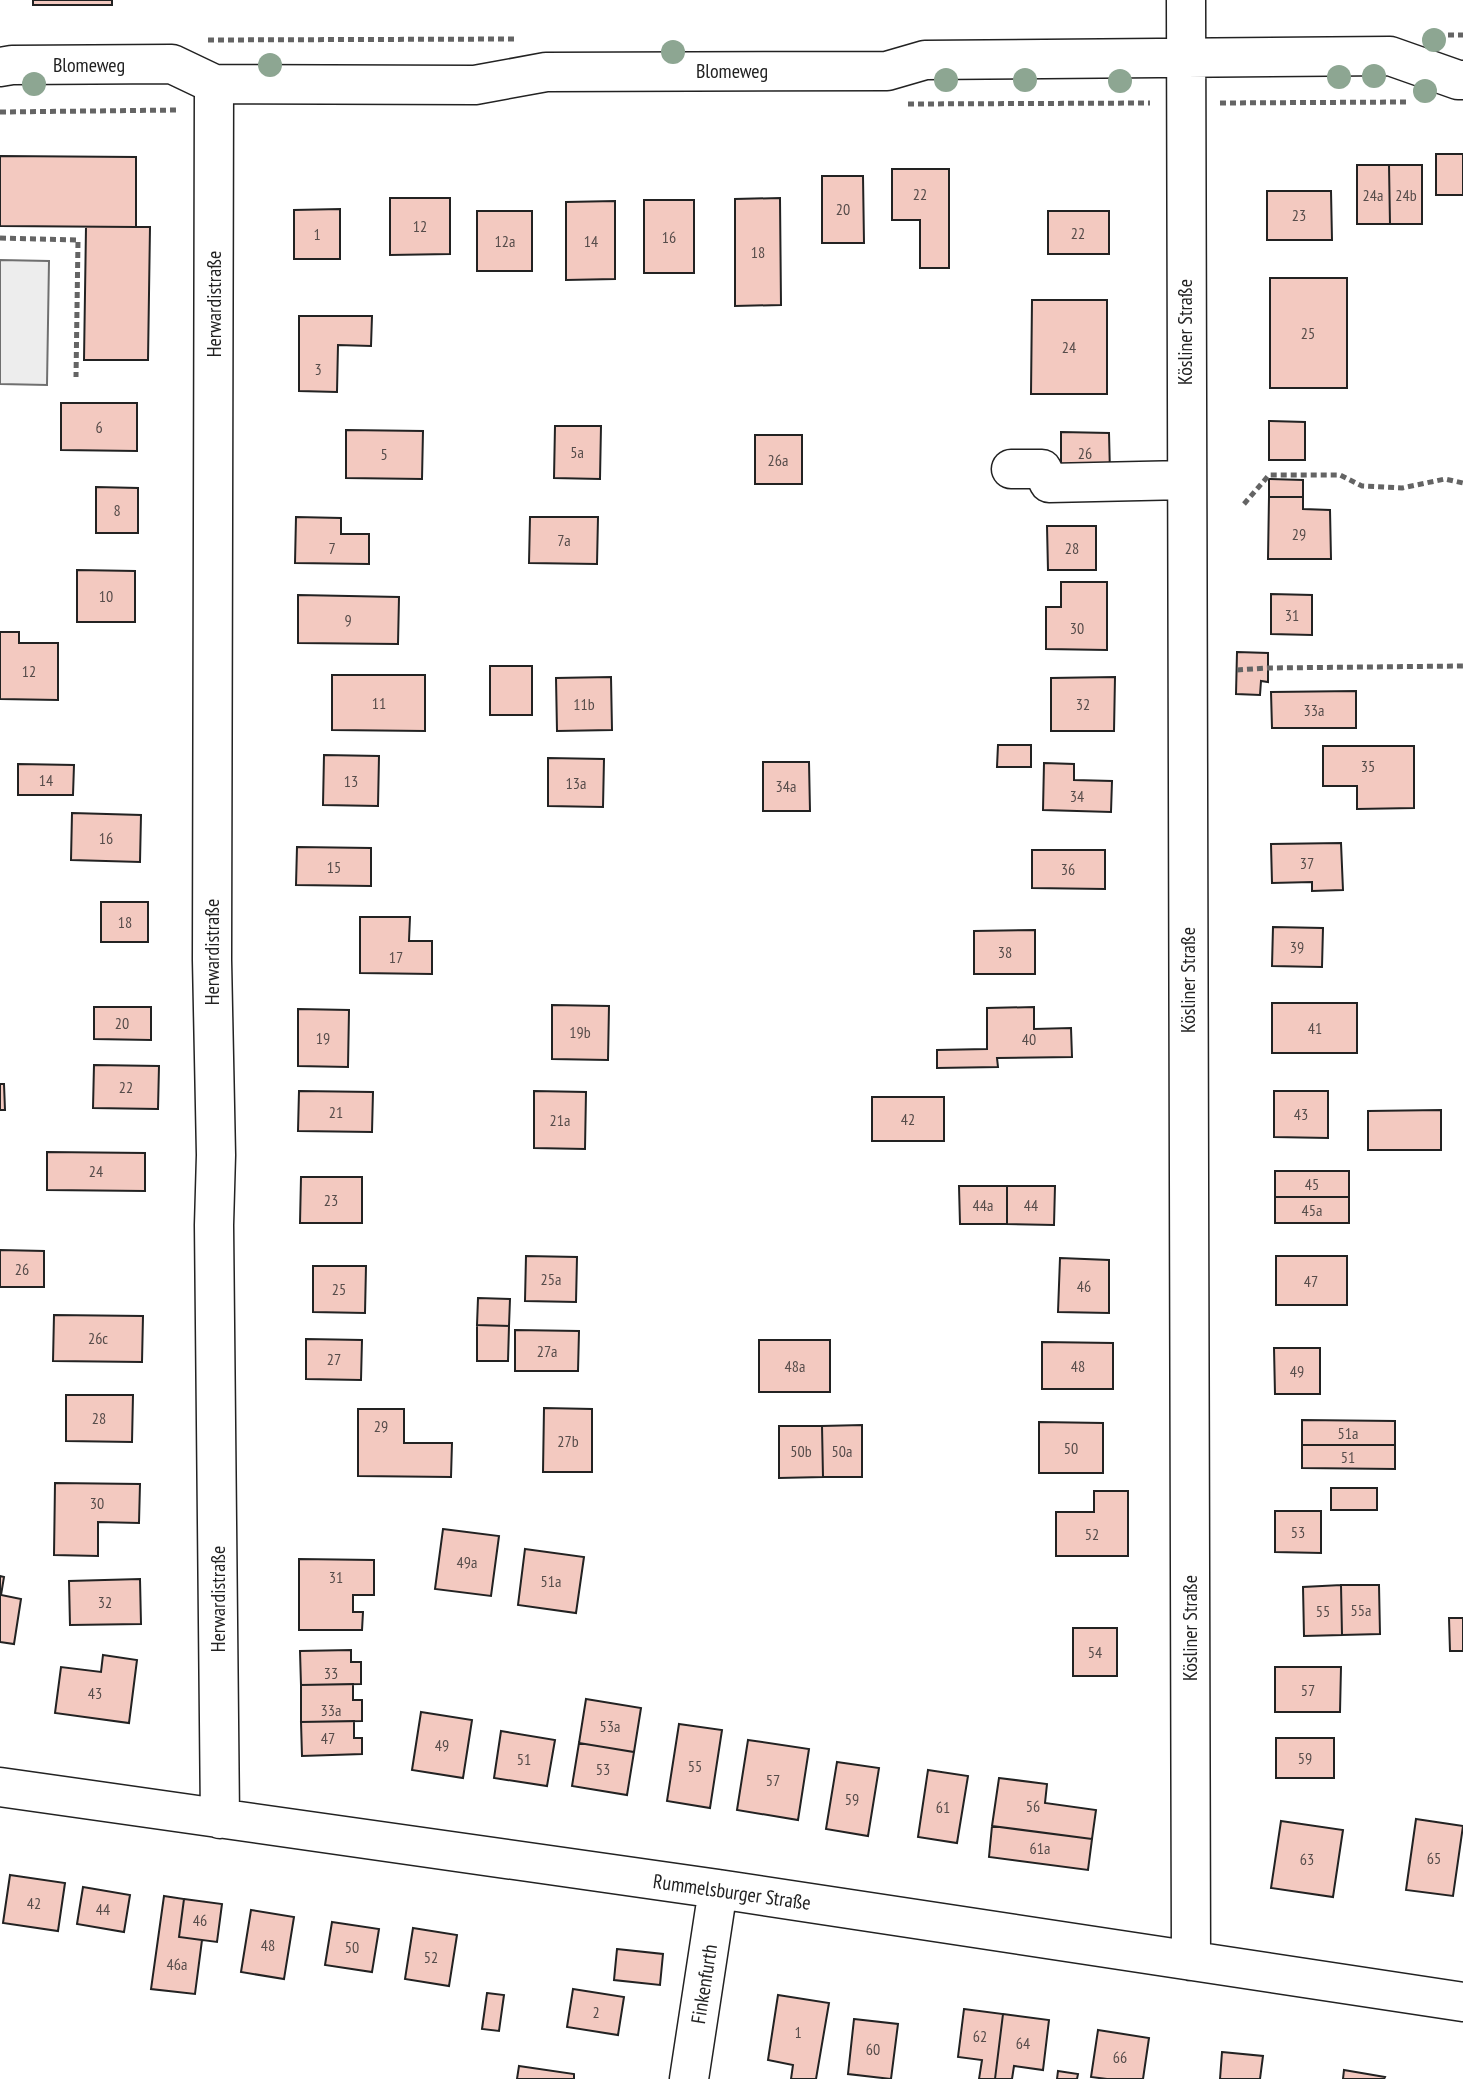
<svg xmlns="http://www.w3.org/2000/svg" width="1463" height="2079" font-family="'PT Sans Narrow',sans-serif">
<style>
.parking{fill:#ededed;stroke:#6f6f6f;stroke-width:2}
.building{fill:#f3c9c0;stroke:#222;stroke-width:2}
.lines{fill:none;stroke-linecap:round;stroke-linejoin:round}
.minor-casing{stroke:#222;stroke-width:41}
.path{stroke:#646464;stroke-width:5;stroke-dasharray:6 4;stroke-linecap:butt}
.minor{stroke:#fff;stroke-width:38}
.tree{fill:#8da692}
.labels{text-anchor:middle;stroke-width:6;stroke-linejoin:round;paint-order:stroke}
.number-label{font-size:16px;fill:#564c4a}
.street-label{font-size:20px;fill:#222;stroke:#fff}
</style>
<rect width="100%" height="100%" fill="#fff"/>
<!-- parking -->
<path class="parking" d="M0,260L49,261L47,385L0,384Z"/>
<!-- building -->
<path class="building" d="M33,0H112V5H33Z
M1436,154H1463V195H1436Z
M0,156L136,157V227L0,226Z
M1357,165H1389L1390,224H1357Z
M1389,165H1422V224H1390Z
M892,169H949V268H920V220H892Z
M822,176H863L864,243H822Z
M1267,191H1331L1332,240H1267Z
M390,198H450V254L390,255Z
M780,198L781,305L735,306V199Z
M644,200H694V273H644Z
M615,201V279L566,280V202Z
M340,209V259H294V210Z
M477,211H532V271H477Z
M1048,211H1109V254H1048Z
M86,227H150L148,360H84Z
M1270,278H1347V388H1270Z
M1032,300H1107V394H1031Z
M299,316H372L371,346L338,345L337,392L299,391Z
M61,403H137V451L61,450Z
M1269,421L1305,422V460H1269Z
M555,426H601L600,479L554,478Z
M346,430L423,431L422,479L346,478Z
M1061,432L1109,433L1110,473H1061Z
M755,435H802V484H755Z
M1269,479L1303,480V497H1269Z
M96,487L138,488V533H96Z
M1269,497H1303V509L1330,510L1331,559H1268Z
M296,517L341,518V534H369V564L295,563Z
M530,517H598L597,564L529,563Z
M1047,526H1096V570H1048Z
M77,570L135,571V622H77Z
M1061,582H1107V650L1046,649V607H1061Z
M1271,594L1312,595V635L1271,634Z
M298,595L399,597L398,644L298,643Z
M0,632H19V643H58V700L0,699Z
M1237,652L1268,653V682L1261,681L1260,695L1236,694Z
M490,666H532V715H490Z
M332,675H425V731L332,730Z
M611,677L612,730L557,731L556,678Z
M1115,677L1114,731H1051V678Z
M1356,691V728H1272L1271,692Z
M998,745H1031V767H997Z
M1323,746H1414V808L1357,809V786H1323Z
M324,755L379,756L378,806L323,805Z
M548,758L604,759L603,807L548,806Z
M763,762H809L810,811H763Z
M1044,763L1074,764V780L1112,781L1111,812L1043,810Z
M18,764L74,765L73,795H18Z
M72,813L141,815L140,862L71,860Z
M1341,843L1343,890L1312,891V882L1272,883L1271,844Z
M297,847L371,848V886L296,885Z
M1032,850H1105V889L1032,888Z
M101,902H148V942H101Z
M360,917H410L409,941H432V974L360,973Z
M1273,927L1323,928L1322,967L1272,966Z
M1035,930V974H974V931Z
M1272,1003H1357V1053H1272Z
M552,1005L609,1006L608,1060L552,1059Z
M94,1007H151V1040L94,1039Z
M1034,1007V1029L1071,1028L1072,1057L997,1058L998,1067L937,1068V1050L987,1049V1008Z
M298,1009L349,1010L348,1067L298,1066Z
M94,1065L159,1066L158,1109L93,1108Z
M0,1084H4L5,1110H0Z
M299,1091L373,1092L372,1132L298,1131Z
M534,1091L586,1092L585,1149L534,1148Z
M1274,1091H1328V1138L1274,1137Z
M872,1097H944V1141H872Z
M1441,1110V1150H1368V1111Z
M47,1152L145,1153V1191L47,1190Z
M1275,1171H1349V1197H1275Z
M301,1177H362V1223H300Z
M959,1186H1007V1224H960Z
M1007,1186H1055L1054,1225L1007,1224Z
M1275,1197H1349V1223H1275Z
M0,1250L44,1251V1287H0Z
M526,1256L577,1257L576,1302L525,1301Z
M1276,1256H1347V1305H1276Z
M1060,1258L1109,1260V1313L1058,1312Z
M313,1266H366L365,1313L313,1312Z
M478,1298L510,1299L509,1326L477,1325Z
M54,1315L143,1316L142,1362L53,1361Z
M477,1325L509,1326L508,1361H477Z
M515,1330L579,1331L578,1371H515Z
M306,1339L362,1340L361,1380L306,1379Z
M759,1340H830V1392H759Z
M1042,1342L1113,1343V1389H1042Z
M1274,1348H1320V1394H1275Z
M66,1395H133L132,1442L66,1441Z
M544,1408L592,1409V1472H543Z
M358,1409H404V1443H452L451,1477L358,1476Z
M1302,1420L1395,1421V1445H1302Z
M1039,1422L1103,1423V1473H1039Z
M862,1425V1477H823L822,1426Z
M779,1426H822L823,1477L779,1478Z
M1302,1445H1395V1469L1302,1468Z
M55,1483L140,1484L139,1523L98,1522V1556L54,1555Z
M1331,1488H1377V1510H1331Z
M1094,1491H1128V1556H1056V1512H1094Z
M1275,1511H1321V1553L1275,1552Z
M443,1529L499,1536L491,1596L435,1589Z
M525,1549L584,1557L576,1613L518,1605Z
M299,1559L374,1560V1595H353V1612H363L362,1630H299Z
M0,1576L4,1577L1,1595L21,1599L14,1644L0,1642Z
M140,1579L141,1624L70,1625L69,1581Z
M1341,1585L1342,1635L1304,1636L1303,1587Z
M1341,1585H1379L1380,1634L1342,1635Z
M1449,1618H1463V1651H1450Z
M1073,1628H1117V1676H1073Z
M351,1650V1662H361V1684L301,1685L300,1651Z
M103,1655L137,1660L129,1723L55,1713L61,1667L101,1672Z
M1275,1667H1341L1340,1712H1275Z
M353,1684V1700H362V1721L301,1722V1685Z
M586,1699L641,1708L634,1752L579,1743Z
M421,1712L472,1720L463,1778L412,1770Z
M354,1721V1738H362V1754L302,1756L301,1722Z
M679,1724L722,1730L710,1808L667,1801Z
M501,1731L555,1740L547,1786L494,1778Z
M1276,1738H1334V1778H1276Z
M748,1740L809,1749L798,1820L737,1810Z
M579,1743L634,1752L627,1795L572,1786Z
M837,1762L879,1768L868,1836L826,1829Z
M928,1770L968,1776L957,1843L918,1837Z
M999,1778L1047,1784L1045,1803L1096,1810L1092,1839L992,1826Z
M1416,1819L1463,1826L1453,1896L1406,1890Z
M1281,1821L1343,1830L1333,1897L1271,1888Z
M992,1826L1092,1839L1088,1870L989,1857Z
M10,1875L65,1883L58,1931L3,1923Z
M83,1887L130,1895L124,1932L77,1924Z
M164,1896L184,1899L179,1937L202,1940L195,1994L151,1989Z
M184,1899L222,1904L217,1942L179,1937Z
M251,1910L294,1917L284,1979L241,1972Z
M332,1922L379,1929L372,1972L325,1965Z
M413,1928L457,1935L449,1986L405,1979Z
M617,1949L663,1954L660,1985L614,1980Z
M573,1989L624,1997L618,2035L567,2027Z
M487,1993L504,1995L499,2031L482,2029Z
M778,1995L829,2003L816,2079H791L793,2065L768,2060Z
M964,2009L1003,2014L995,2079H979L982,2060L958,2057Z
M1003,2014L1049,2020L1043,2070L1014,2066L1012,2079H995Z
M854,2019L898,2024L891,2079L848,2074Z
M1098,2030L1149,2038L1143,2079H1107L1091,2077Z
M1222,2052L1263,2056L1260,2079H1220Z
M519,2066L574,2074V2079H517Z
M1344,2070L1385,2077L1384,2079H1343Z
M1058,2071L1078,2074L1077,2079H1057Z"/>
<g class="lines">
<!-- minor casing -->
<g class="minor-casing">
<path id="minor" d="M1186,0L1191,1961
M0,67L12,65L172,64L214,84L475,85L546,72L887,71L925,60L1390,56L1458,80H1463
M214,84L212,960L216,1155L214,1225L220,1819
M1011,469H1042L1049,483L1186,480
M0,1787L718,1889L1463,2002
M689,2079L718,1889"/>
</g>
<!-- path -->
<path class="path" d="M1448,35H1463
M208,40L514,39
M1220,103L1406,102
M908,104L1150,103
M0,112L178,110
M0,238L78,240L76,377
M1244,504L1269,475H1340L1362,486L1402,488L1445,479L1463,483
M1237,670L1268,668L1463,666"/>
<!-- minor -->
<use href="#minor" class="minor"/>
</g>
<!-- trees -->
<g class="tree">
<circle cx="1434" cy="40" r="12"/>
<circle cx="673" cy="52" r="12"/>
<circle cx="270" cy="65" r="12"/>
<circle cx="1374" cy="76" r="12"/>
<circle cx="1339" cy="77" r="12"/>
<circle cx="946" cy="80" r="12"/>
<circle cx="1025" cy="80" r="12"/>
<circle cx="1120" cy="81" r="12"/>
<circle cx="34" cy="84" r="12"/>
<circle cx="1425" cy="91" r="12"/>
</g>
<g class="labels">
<!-- number labels -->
<g class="number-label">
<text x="920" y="200">22</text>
<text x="1373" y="201">24a</text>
<text x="1406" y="201">24b</text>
<text x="843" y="215">20</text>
<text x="1299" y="221">23</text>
<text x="420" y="232">12</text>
<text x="1078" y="239">22</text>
<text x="317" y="240">1</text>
<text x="669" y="243">16</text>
<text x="505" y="247">12a</text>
<text x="591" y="247">14</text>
<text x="758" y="258">18</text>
<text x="1308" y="339">25</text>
<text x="1069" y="353">24</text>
<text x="318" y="375">3</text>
<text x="99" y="433">6</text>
<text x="577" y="458">5a</text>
<text x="1085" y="459">26</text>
<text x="384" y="460">5</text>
<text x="778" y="466">26a</text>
<text x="117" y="516">8</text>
<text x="1299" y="540">29</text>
<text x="564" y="546">7a</text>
<text x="332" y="554">7</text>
<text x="1072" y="554">28</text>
<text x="106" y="602">10</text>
<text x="1292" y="621">31</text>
<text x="348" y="626">9</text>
<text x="1077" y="634">30</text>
<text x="29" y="677">12</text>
<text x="379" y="709">11</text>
<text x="584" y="710">11b</text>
<text x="1083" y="710">32</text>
<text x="1314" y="716">33a</text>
<text x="1368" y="772">35</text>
<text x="46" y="786">14</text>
<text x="351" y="787">13</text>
<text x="576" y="789">13a</text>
<text x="786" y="792">34a</text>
<text x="1077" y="802">34</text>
<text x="106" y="844">16</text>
<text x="1307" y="869">37</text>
<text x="334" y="873">15</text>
<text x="1068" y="875">36</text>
<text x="125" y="928">18</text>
<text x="1297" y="953">39</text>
<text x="1005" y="958">38</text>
<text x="396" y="963">17</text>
<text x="122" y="1029">20</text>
<text x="1315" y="1034">41</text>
<text x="580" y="1038">19b</text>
<text x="323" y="1044">19</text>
<text x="1029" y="1045">40</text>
<text x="126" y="1093">22</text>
<text x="336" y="1118">21</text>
<text x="1301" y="1120">43</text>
<text x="908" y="1125">42</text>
<text x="560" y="1126">21a</text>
<text x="96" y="1177">24</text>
<text x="1312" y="1190">45</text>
<text x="331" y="1206">23</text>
<text x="983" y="1211">44a</text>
<text x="1031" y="1211">44</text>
<text x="1312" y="1216">45a</text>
<text x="22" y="1275">26</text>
<text x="551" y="1285">25a</text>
<text x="1311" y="1287">47</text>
<text x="1084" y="1292">46</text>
<text x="339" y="1295">25</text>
<text x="98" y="1344">26c</text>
<text x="547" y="1357">27a</text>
<text x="334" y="1365">27</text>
<text x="795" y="1372">48a</text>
<text x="1078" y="1372">48</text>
<text x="1297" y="1377">49</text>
<text x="99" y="1424">28</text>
<text x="381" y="1432">29</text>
<text x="1348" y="1439">51a</text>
<text x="568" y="1447">27b</text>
<text x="1071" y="1454">50</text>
<text x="801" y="1457">50b</text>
<text x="842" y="1457">50a</text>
<text x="1348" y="1463">51</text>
<text x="97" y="1509">30</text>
<text x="1298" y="1538">53</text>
<text x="1092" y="1540">52</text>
<text x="467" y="1568">49a</text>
<text x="336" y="1583">31</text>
<text x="551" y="1587">51a</text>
<text x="105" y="1608">32</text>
<text x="1361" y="1616">55a</text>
<text x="1323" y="1617">55</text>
<text x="1095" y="1658">54</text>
<text x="331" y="1679">33</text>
<text x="1308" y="1696">57</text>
<text x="95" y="1699">43</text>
<text x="331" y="1716">33a</text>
<text x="610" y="1732">53a</text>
<text x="328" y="1744">47</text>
<text x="442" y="1751">49</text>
<text x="1305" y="1764">59</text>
<text x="524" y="1765">51</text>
<text x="695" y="1772">55</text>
<text x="603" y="1775">53</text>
<text x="773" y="1786">57</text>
<text x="852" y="1805">59</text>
<text x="1033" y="1812">56</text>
<text x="943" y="1813">61</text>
<text x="1040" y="1854">61a</text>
<text x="1434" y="1864">65</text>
<text x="1307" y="1865">63</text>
<text x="34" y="1909">42</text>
<text x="103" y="1915">44</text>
<text x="200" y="1926">46</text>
<text x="268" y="1951">48</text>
<text x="352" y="1953">50</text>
<text x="431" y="1963">52</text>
<text x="177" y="1970">46a</text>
<text x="596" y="2018">2</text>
<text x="798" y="2038">1</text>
<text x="980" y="2042">62</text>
<text x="1023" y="2049">64</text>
<text x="873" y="2055">60</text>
<text x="1120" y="2063">66</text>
</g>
<!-- street labels -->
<g class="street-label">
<text x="89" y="72">Blomeweg</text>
<text x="732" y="78">Blomeweg</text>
<text transform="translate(214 304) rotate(-90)" y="7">Herwardistraße</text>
<text transform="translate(1185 332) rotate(-90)" y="7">Kösliner Straße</text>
<text transform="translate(212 952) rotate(-90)" y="7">Herwardistraße</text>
<text transform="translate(1188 980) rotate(-90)" y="7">Kösliner Straße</text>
<text transform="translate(218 1599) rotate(-90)" y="7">Herwardistraße</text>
<text transform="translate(1190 1628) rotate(-90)" y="7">Kösliner Straße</text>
<text transform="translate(732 1892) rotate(8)" y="7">Rummelsburger Straße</text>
<text transform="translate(704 1984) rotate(-81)" y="7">Finkenfurth</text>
</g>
</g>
</svg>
